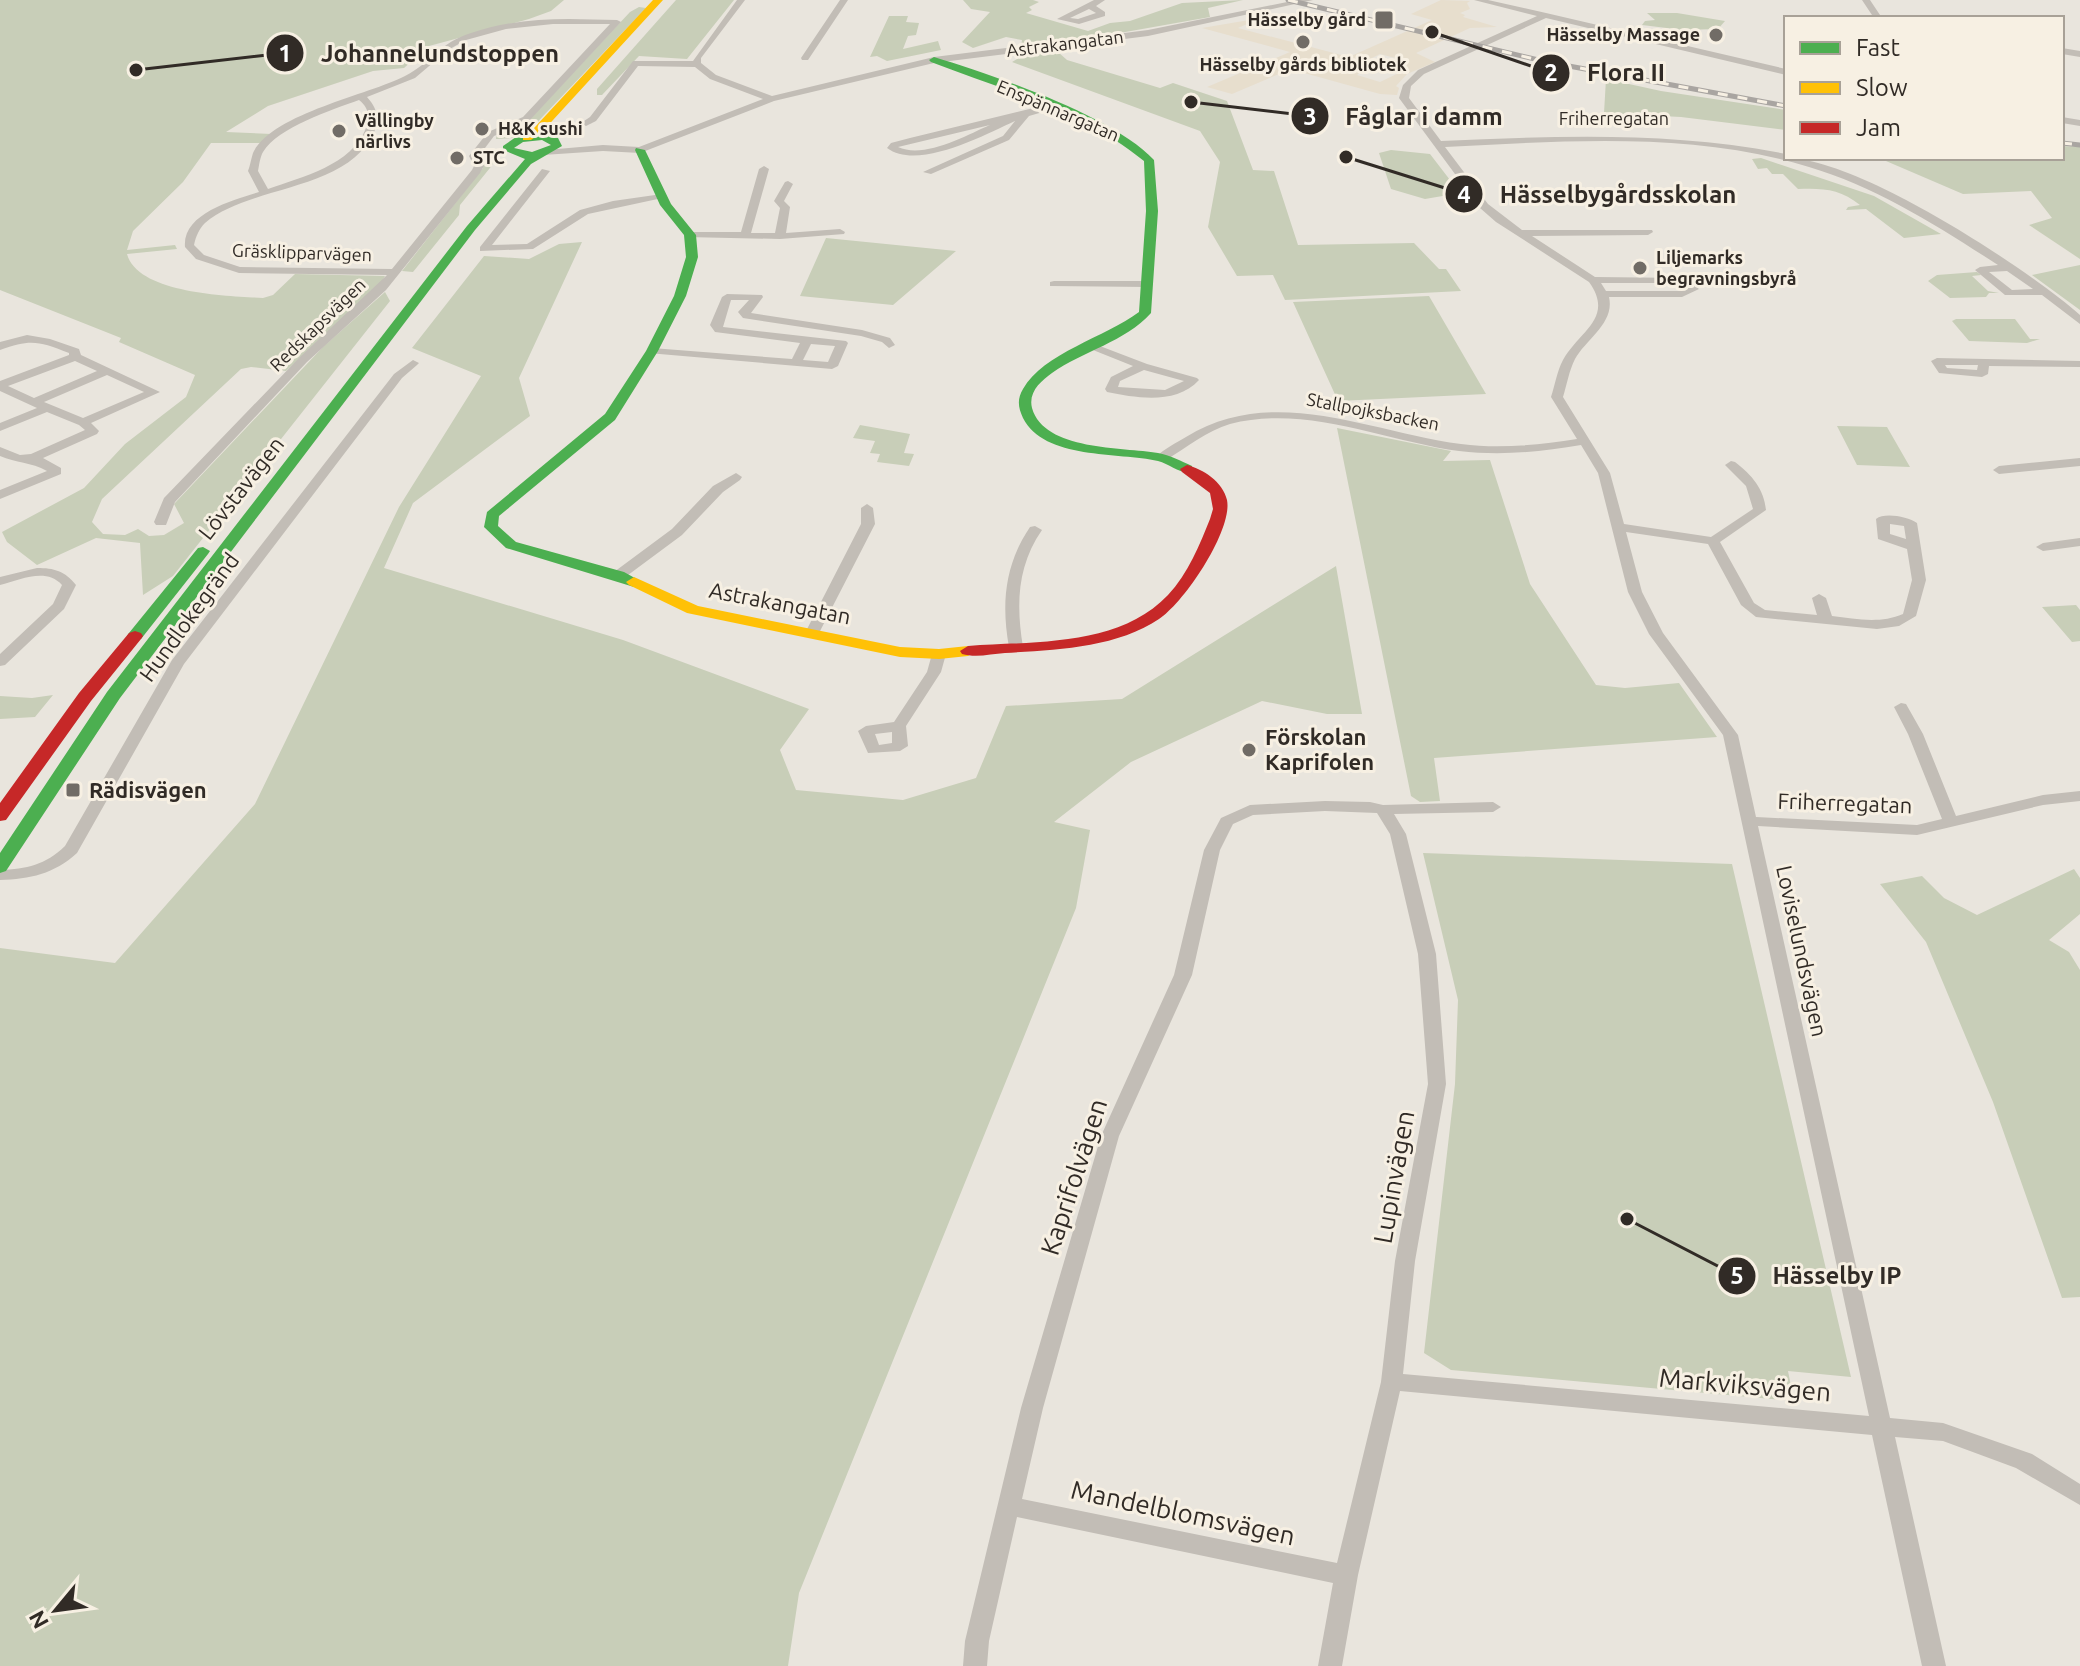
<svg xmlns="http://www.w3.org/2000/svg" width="2080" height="1666" font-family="Ubuntu,sans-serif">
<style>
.green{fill:#c8ceb8}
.plaza{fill:#e7decd;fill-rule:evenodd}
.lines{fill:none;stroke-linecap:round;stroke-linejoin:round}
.street{fill:#c2bdb6;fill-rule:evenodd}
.fast{fill:#4caf50;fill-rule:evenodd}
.slow{fill:#ffc107;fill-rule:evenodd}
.jam{fill:#c62828;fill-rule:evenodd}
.rail-casing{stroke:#a9a5a1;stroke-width:5}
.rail{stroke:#f7f0e3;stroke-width:3;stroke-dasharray:10;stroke-linecap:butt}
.poi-dot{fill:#716c66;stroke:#f7f0e3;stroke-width:3}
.labels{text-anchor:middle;stroke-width:6;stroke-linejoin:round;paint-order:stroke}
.far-poi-label{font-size:18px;font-weight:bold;fill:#312b26;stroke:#f7f0e3;text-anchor:start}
.far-street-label{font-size:18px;fill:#312b26;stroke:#f7f0e3}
.street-label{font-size:22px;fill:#312b26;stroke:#f7f0e3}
.poi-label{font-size:22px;font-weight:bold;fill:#312b26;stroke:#f7f0e3;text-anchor:start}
.near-street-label{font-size:26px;fill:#312b26;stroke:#f7f0e3}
.leader{fill:none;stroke:#312b26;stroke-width:3}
.callout-dot{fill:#312b26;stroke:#f7f0e3;stroke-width:3}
.mark-label{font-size:24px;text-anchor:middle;font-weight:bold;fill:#fff}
.callout-label{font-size:24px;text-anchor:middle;font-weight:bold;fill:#312b26;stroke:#f7f0e3;stroke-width:6;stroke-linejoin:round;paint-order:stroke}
</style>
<rect width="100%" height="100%" fill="#e9e5dd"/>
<!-- green -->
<path class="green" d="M0,0H564L551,11L529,19L429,46L404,68L373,71L268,106L226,132L272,134L262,143H211L183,182L133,231L127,250L175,245L177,249L127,254C138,294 229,296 263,298L273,295L295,274L385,276L380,285L286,371L251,367L241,369L102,499L92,522L103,534L125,535L138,529L149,536L164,535L184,523L174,504L323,347L385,292L390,301L173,576L143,595L140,543L96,538L37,565L7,542L2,532L84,488L125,444L186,397L195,375L119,342L121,338L0,290Z
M676,0H734L687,59L639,56L602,95H597V89Z
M963,0H1033L1039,2L1029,7L1032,10L1026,13L1088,31L1110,23L1130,21L1182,3L1243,0L1208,8L1210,17L1114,34L1021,46L1022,40L1006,37L973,48L962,42L990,12L971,9Z
M639,7L646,8L527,133L512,138L496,139L497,134L529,120L630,12Z
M1647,13H1677L1725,21L1718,29L1683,30L1642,25L1645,21L1655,20Z
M889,16H908L906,22L919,23L916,35L908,36L903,49L938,41L941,50L887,61L877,56L870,57Z
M1058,52L1067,60L1160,88L1173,83L1227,101L1253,170L1274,171L1298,245L1414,243L1439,269H1446L1461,291L1285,300L1273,275L1237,276L1208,227L1220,162L1200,131L1012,62L1024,55Z
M1606,79L1661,91L1786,110V130L1681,117L1604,113Z
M2062,146L2080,147V259L2029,225L2052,218L2031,191L1963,194L1879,158H2062Z
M490,149L496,150L498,158L460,205L459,215L413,272L402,271L483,168L479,154L481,151Z
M1391,150L1430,154L1460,193L1425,199L1391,189L1379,153Z
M1761,158L1874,196L1941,234L1904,238L1866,209L1846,210L1848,207L1860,205C1840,189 1823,188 1798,189L1783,174H1772L1767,168L1758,169L1752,159Z
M826,238L956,251L893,305L800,296Z
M582,242L519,378L530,416L413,503L384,568L623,640L809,709L780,750L796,790L903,800L976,778L1006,706L1122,699L1336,566L1362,714H1327L1262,701L1131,762L1054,822L1090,830L1076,908L799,1593L788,1666H0V948L115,963L255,804L399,507L481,376L412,348L484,256L529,259L559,244Z
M2080,265V310L2032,275Z
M1977,272L1981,275L1972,276L1988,291L1999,293H1989L1986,297L1950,298L1928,281L1937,275Z
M1429,296L1486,394L1338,401L1293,302Z
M1956,319H2015L2030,339H2040L2027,343L1969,341L1952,321Z
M860,425L910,434L904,453L914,454L909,466L877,462L880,454L870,453L875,441L853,438Z
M1837,426L1887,427L1910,467L1857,465Z
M1337,428L1451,451L1443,461L1490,460L1530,584L1596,685L1625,688L1679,683L1717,737L1434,758L1440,801L1420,802L1411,796Z
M2076,605L2080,610V641L2072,642L2042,607Z
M53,695L35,717L0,719V696L32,698Z
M1423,853L1732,864L1851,1377L1788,1371L1794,1401L1451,1370L1424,1353L1455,1084L1458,1000Z
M2074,869L2080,878V914L2049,940L2069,952L2080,970V1297L2062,1298L1993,1102L1926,942L1880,884L1922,876L1944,898L1977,915Z"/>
<!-- plaza -->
<path class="plaza" d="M1441,0L1470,1L1467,3L1470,9L1460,13L1465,15L1463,17L1497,27L1470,28L1416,53L1435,62L1407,74L1396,86L1399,88L1397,95L1380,94L1297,71L1279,74L1232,94L1207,87L1290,52L1202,28L1261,18L1238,28L1349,57L1432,20L1411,14ZM1380,54L1403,60L1393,66L1405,70L1380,82L1357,75L1371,64L1364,62Z"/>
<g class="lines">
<!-- street -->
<path class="street" d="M737,0H745L701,58V63L716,75L772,96L934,57L1148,30L1297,0H1313L1148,36L934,63L774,101L640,153L603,151L543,155L541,153L546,150L603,145L639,147L763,99L710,79L695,67L638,66L596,121L586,126L581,123L590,117L633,61H693Z
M840,0H848L808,60H802L801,58Z
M1094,0H1105L1096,6L1105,12V16L1079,24L1057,19ZM1089,9L1096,13L1078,19L1070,18Z
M1474,0H1488L1546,13L1786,69V75L1546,18L1424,74L1411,86L1409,98L1441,141C1557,136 1671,131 1786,154V158C1859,158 2025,267 2080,315V324L2042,295H2005L1975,270L1980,267L1998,265C1939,227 1877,187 1809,167C1692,131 1566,141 1445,147L1488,204L1522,230H1652L1653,232L1648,235L1532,236L1595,277L1685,278L1699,289L1682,297H1609C1615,323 1586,339 1575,359C1569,371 1567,384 1563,397L1610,473L1624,524L1711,537L1753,509L1746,486L1725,465L1731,461L1735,462C1752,475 1764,489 1766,510L1720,542L1754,603L1765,610L1817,615L1812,598L1819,594L1826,598L1832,616C1856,619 1880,624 1903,614L1912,580L1907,549L1878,539L1876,519C1885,512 1908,517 1917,523L1926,580L1916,616L1899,626L1877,629L1756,617L1741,605L1708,544L1626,532L1642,592L1663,633L1738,735L1756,817L1917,825L1942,819L1908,734L1894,707L1901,703L1906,704L1923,734L1956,816L2043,795L2080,791V801L2043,805L1917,835L1758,826L1890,1418L1943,1423L2032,1454L2080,1484V1505L2016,1468L1943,1441L1895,1437L1946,1666H1922L1872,1435L1400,1391L1358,1575L1342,1666H1318L1333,1583L1017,1517L989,1641L987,1666H963L965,1641L1021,1408L1101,1136L1174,975L1204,850L1221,818L1250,805L1325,801L1370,802L1383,805L1493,802L1501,807L1493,812L1394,814L1406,834L1436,954L1446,1084L1415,1261L1403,1374L1869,1416L1723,735L1649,634L1628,592L1598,473L1581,445C1541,452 1500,456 1459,451C1385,441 1306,404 1230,424C1207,431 1187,447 1166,460L1162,461L1156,457C1164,449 1176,443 1186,437C1273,383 1370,432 1461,444C1499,449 1538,445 1577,439L1551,397C1555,385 1557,371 1563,360C1579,331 1615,318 1589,282L1496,222L1480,208L1399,98L1403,85L1418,70L1537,16ZM2007,271L2033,289L2012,290L1989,272ZM1601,283H1676L1687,288L1680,291H1606ZM1890,524L1904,526L1906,539L1890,534ZM1325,811L1377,813L1390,834L1418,954L1428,1084L1395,1261L1381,1382L1337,1563L1022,1499L1043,1408L1119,1136L1192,975L1220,850L1233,824L1253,815Z
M1862,0H1870L1882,18H1874Z
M569,19L617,20L621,22L529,121L494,136L479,156L484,166L480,173L386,290L307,362L175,502L166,525H156L154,522L164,498L299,358L387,275L239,273L196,259L185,247C182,213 234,200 259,192L248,171C250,166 251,159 253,153C271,114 368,95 405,76C431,63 439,43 471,33C503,22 536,19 569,19ZM553,24H610L523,117L488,132L469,156L474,166L472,170L392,269L240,267L204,255L194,245C196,236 199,229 205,223C251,184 349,192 375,130C380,117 376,107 367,97L415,78L448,50L466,40L506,29ZM359,100C368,107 371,117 366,128C352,165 302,177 268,189L258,171C259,166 260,157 263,152C278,127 332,110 359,100Z
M2062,48L2080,51V57L2062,54Z
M1050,104L1053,105V109L1029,116L1009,140L931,174L923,172L1003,136L1015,121C984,135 918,171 887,148L891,143L910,138ZM990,125C965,136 924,159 898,147Z
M2062,117L2080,120V126L2062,123Z
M764,166L769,169L751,233H775L780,208L774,201L785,182L788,181L793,184L784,201L790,207L786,233L840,229L845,232L844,234L780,239L686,237L685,235L690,232H741L759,169Z
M542,169L550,171L492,245L527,244L580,210L613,201L662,194L667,197L588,214L533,249L480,251V247Z
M1054,281H1147L1152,284L1147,287L1050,286V282Z
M727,294L762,295L763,297L751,313L862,330L890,338L895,345L889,348L882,342L861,336L743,318L738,312L749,300H731L723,327L846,341L848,343L838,366L832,369L648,353V349L652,348L792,359L800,343L715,332L710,325L722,297ZM811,344L835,346L828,362L803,360Z
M27,335L50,339L79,349L81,355L160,392L91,423L99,431L97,434L43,458L61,468V474L0,499V490L47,471C31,462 16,463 0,456V447L20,455L31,454L85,430L79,425L47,412L0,431V423L37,408L0,391V381L69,355V353C38,341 31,339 0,350V342ZM75,361L97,371L34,398L8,386ZM107,375L144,392L83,418L44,402Z
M1092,343L1147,364L1197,378L1199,380C1176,405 1137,398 1107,392L1105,389L1111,377L1133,366L1088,348L1086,346ZM1144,370L1184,381L1165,390L1118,387L1120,381Z
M1937,358L2080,361V367L1989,366L1988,374L1982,377L1939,373L1931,361ZM1945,365H1978L1977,370L1947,368Z
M413,360L419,363L417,365L402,378L184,664L77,853C54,874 30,879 0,880V870C27,869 45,865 65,846L172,660L394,374Z
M2080,458V466L1999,474L1993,470L1999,466Z
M736,473L742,477L740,480L723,492L682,535L624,578H614V572L672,529L713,486Z
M867,504L873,508L875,524L819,633L812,637L807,636L805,633L861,524V508Z
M1035,526L1042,530C1017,566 1016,605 1023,647L1016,651L1009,647C1001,603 1005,564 1030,527Z
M2080,538V546L2043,551L2036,547L2043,543Z
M37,568C54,568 65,571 76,585L64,609L5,665L0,666V654L53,604L62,585C46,567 20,580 0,585V577Z
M939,650L946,654L941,672L906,726L908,746L900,751L868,753L858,731L866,726L894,722L927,672L932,654ZM892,732V743L879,745L875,734Z"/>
<!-- fast -->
<path class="fast" d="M934,57C993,75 1113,116 1154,160L1158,211L1151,313C1125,342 1083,351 1052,373C1041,381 1028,392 1032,408C1044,451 1123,447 1158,453C1170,455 1181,461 1192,466V472C1179,474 1170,464 1158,461C1119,452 1044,460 1023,418C1018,407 1017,399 1023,389C1043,353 1106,337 1139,312L1146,211L1144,161C1083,111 1003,90 931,62L929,60Z
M542,134L558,138L562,146L531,164L475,230L120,698L6,871L0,873V853L107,692L467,226L525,159L503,150V146L516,137ZM542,140L551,145L532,152L514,148L523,142Z
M636,148L645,150L671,204L696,235L698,257L686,296L658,351L615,420L499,516L498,526L516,542L624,572L642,582L634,587L506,548L484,527L487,512L605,414L646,351L674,296L686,257L684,235L660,205L635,150Z
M203,547L210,551L208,554L141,639H129L127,636L129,633L198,548Z"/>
<!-- slow -->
<path class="slow" d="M653,0H663L542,132L531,140H523V136L534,128Z
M634,577L698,606L900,647L939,649L968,646L976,651L968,656L939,659L900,657L687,613L629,585L626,582Z"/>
<!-- jam -->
<path class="jam" d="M1187,465C1203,469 1223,482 1227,500C1233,530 1184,603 1159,619C1116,648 1055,650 1005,653C991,654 976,658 962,654L960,651L968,646C1034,641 1119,647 1168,595C1188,574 1200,544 1210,519L1213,509L1210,493L1182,472L1180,469Z
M135,631L141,633L143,636L141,639L91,701L6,820L0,821V803L79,693L129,633Z"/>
<!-- rail casing -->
<g class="rail-casing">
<path id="rail" d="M1288,0L1547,62L1786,106
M2062,143L2080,145"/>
</g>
<!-- rail -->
<use href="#rail" class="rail"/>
</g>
<!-- markers -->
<g class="poi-dot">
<rect x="1374" y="10" width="20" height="20" rx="4"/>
<circle cx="1716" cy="35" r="8"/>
<circle cx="1303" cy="42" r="8"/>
<circle cx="482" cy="129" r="8"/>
<circle cx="339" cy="131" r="8"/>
<circle cx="457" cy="158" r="8"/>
<circle cx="1640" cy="268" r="8"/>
<circle cx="1249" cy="750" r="8"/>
<rect x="65" y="782" width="16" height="16" rx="4"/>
</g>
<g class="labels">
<!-- far-poi labels -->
<g class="far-poi-label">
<text x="1366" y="26" text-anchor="end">Hässelby gård</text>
<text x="1700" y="41" text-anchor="end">Hässelby Massage</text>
<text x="1303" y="71" text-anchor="middle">Hässelby gårds bibliotek</text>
<text x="355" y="127">Vällingby<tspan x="355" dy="21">närlivs</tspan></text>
<text x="498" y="135">H&amp;K sushi</text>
<text x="473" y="164">STC</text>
<text x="1656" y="264">Liljemarks<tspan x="1656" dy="21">begravningsbyrå</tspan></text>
</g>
<!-- far-street labels -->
<g class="far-street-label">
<text transform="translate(1065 44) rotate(-7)" y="6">Astrakangatan</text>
<text transform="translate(1058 111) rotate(23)" y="6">Enspännargatan</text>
<text x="1614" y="125">Friherregatan</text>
<text transform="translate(302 253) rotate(2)" y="6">Gräsklipparvägen</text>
<text transform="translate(318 325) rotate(-44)" y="6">Redskapsvägen</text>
<text transform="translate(1373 412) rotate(11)" y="6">Stallpojksbacken</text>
</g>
<!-- street labels -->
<g class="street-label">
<text transform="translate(241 488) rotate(-52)" y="8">Lövstavägen</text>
<text transform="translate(780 603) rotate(11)" y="8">Astrakangatan</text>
<text transform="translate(189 617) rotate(-54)" y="8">Hundlokegränd</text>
<text transform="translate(1845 803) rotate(2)" y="8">Friherregatan</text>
<text transform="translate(1802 951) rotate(78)" y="8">Loviselundsvägen</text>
</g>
<!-- poi labels -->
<g class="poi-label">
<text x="1265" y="745">Förskolan<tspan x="1265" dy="25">Kaprifolen</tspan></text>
<text x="89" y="798">Rädisvägen</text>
</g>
<!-- near-street labels -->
<g class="near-street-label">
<text transform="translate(1074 1177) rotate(-72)" y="9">Kaprifolvägen</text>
<text transform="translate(1394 1177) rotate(-80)" y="9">Lupinvägen</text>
<text transform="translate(1745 1385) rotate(5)" y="9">Markviksvägen</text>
<text transform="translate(1183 1513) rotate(12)" y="9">Mandelblomsvägen</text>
</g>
</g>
<!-- callouts -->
<path class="leader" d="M136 70L285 53M1432 32L1551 73M1191 102L1310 116M1346 157L1464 194M1627 1219L1737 1276"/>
<g class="callout-dot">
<circle cx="136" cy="70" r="8"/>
<circle cx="1432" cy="32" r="8"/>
<circle cx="1191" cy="102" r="8"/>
<circle cx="1346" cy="157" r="8"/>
<circle cx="1627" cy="1219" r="8"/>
<circle cx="285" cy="53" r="20"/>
<circle cx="1551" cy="73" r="20"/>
<circle cx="1310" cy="116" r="20"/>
<circle cx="1464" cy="194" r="20"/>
<circle cx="1737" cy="1276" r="20"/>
</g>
<g class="mark-label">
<text x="285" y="62">1</text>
<text x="1551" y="81">2</text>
<text x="1310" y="125">3</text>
<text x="1464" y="203">4</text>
<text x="1737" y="1284">5</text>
</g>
<g class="callout-label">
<text x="440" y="62">Johannelundstoppen</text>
<text x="1626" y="81">Flora II</text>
<text x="1424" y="125">Fåglar i damm</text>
<text x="1618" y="203">Hässelbygårdsskolan</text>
<text x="1837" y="1284">Hässelby IP</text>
</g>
<!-- legend -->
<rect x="1784" y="16" width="280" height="144" fill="#f7f0e3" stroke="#a8a197" stroke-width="2"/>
<rect x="1800" y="42" width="40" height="12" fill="#4caf50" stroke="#a8a197" stroke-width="2"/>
<text x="1856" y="56" font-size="24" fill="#312b26">Fast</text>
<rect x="1800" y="82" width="40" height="12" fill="#ffc107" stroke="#a8a197" stroke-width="2"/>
<text x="1856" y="96" font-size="24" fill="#312b26">Slow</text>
<rect x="1800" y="122" width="40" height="12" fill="#c62828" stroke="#a8a197" stroke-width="2"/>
<text x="1856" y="136" font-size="24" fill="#312b26">Jam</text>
<!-- north arrow -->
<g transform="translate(56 1610) rotate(241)" stroke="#f7f0e3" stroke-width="6" paint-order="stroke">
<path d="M0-6L14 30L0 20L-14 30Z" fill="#312b26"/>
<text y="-12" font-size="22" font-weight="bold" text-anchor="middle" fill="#312b26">N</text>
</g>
</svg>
